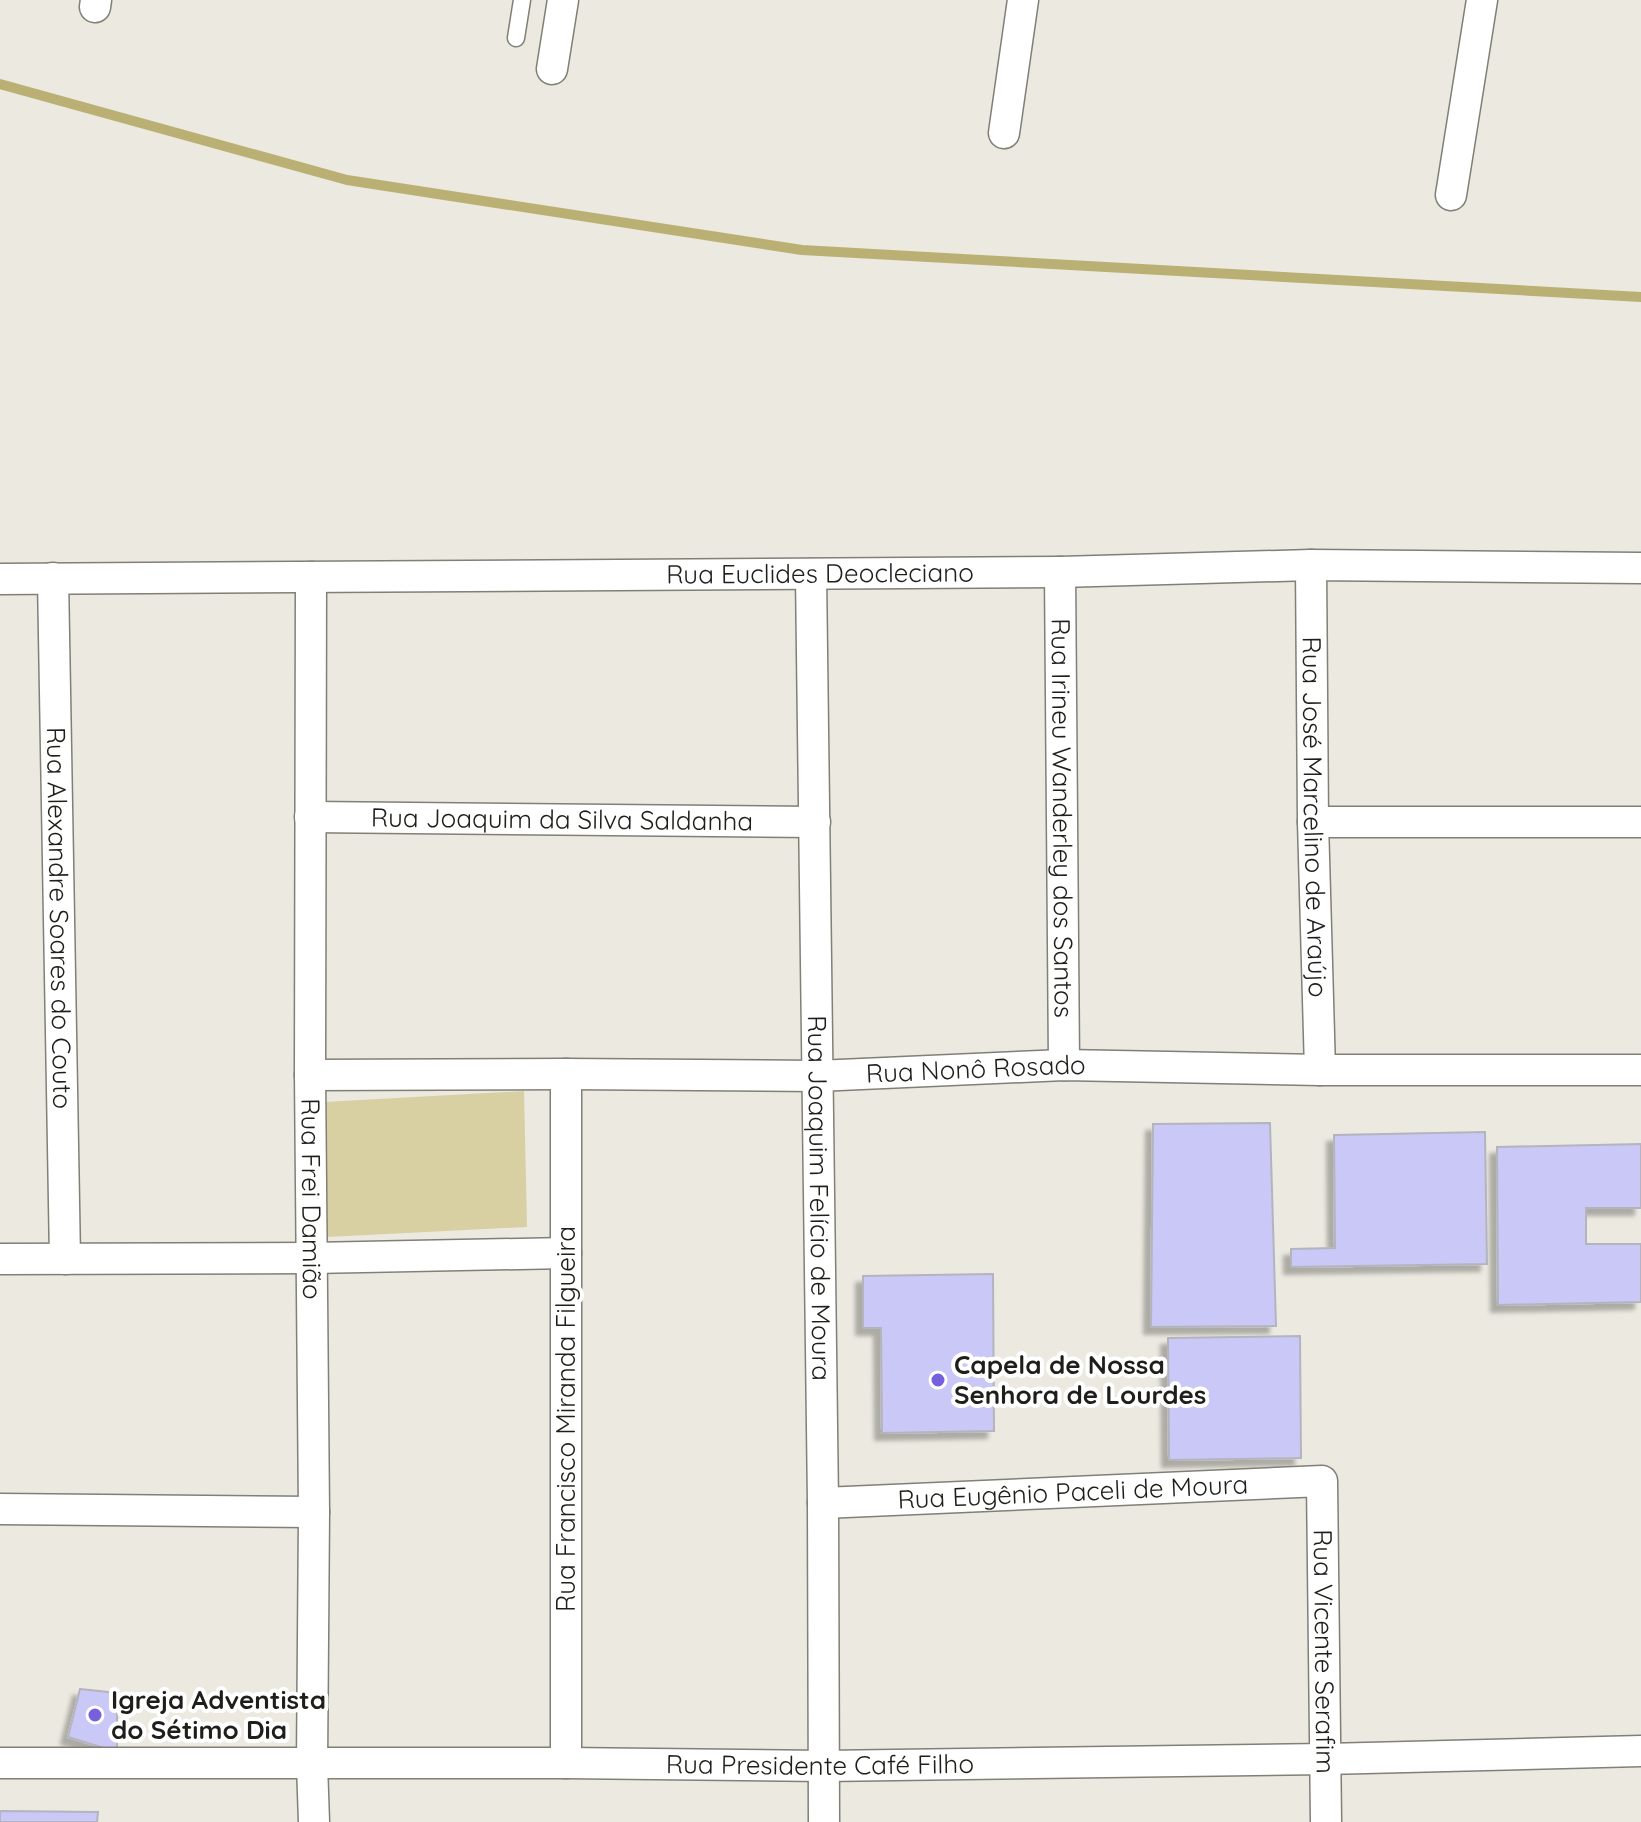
<svg xmlns="http://www.w3.org/2000/svg" width="1641" height="1822" font-family="Quicksand,sans-serif">
<style>
.park{fill:#d8d0a2}
.lines{fill:none;stroke-linecap:round;stroke-linejoin:round}
.stream{stroke:#bbb074;stroke-width:10}
.building{fill:#cac8f6;stroke:#b4b4be;stroke-width:2;filter:url(#shadow)}
.service-casing{stroke:#817f76;stroke-width:19}
.minor-casing{stroke:#817f76;stroke-width:33}
.service{stroke:#fff;stroke-width:16}
.minor{stroke:#fff;stroke-width:30}
.poi-dot{fill:#7660db;stroke:#fff;stroke-width:3}
.labels{text-anchor:middle;stroke-width:8;stroke-linejoin:round;paint-order:stroke}
.street-label{font-size:26px;fill:#1e1e1a;stroke:#fff}
.poi-label{font-size:26px;font-weight:bold;fill:#1e1e1a;stroke:#fff;text-anchor:start}
</style>
<defs>
<filter id="shadow"><feDropShadow dx="-7" dy="7" stdDeviation="2" flood-color="#0004"/></filter>
</defs>
<rect width="100%" height="100%" fill="#ebe9e0"/>
<!-- park -->
<path class="park" d="M524,1091L527,1227L327,1237L324,1102Z"/>
<g class="lines">
<!-- stream -->
<path class="stream" d="M0,84L347,180L802,250L1641,297"/>
</g>
<!-- building -->
<path class="building" d="M1270,1123L1276,1326L1151,1327L1153,1124Z
M1485,1132L1487,1264L1291,1267V1249L1335,1248L1334,1135Z
M1641,1144V1208H1586V1244H1641V1302L1498,1305L1497,1147Z
M993,1274L994,1431L882,1433L881,1328H863V1276Z
M1300,1336L1301,1458L1169,1460L1168,1338Z
M80,1689L117,1693V1752L68,1737Z
M0,1811L98,1812L97,1822H0Z"/>
<g class="lines">
<!-- service casing -->
<g class="service-casing">
<path id="service" d="M516,38L522,0"/>
</g>
<!-- minor casing -->
<g class="minor-casing">
<g id="minor">
<path d="M95,7L96,0"/>
<path d="M552,69L563,0"/>
<path d="M1004,133L1023,0"/>
<path d="M1451,195L1482,0"/>
<path id="s1" d="M1311,565L1313,822L1320,1070"/>
<path id="s2" d="M1060,572L1064,1065"/>
<path id="s3" d="M811,574L823,1503L824,1822"/>
<path id="s4" d="M311,577L310,1075L314,1512L312,1764L314,1822"/>
<path id="s5" d="M53,578L65,1259"/>
<path id="s6" d="M0,579L1060,572L1311,565L1641,568"/>
<path id="s7" d="M310,817L815,822"/>
<path d="M1313,822H1641"/>
<path d="M566,1074V1763"/>
<path id="s8" d="M310,1075L566,1074L817,1076L1064,1065L1320,1070H1641"/>
<path d="M0,1259L312,1258L566,1253"/>
<path id="s9" d="M823,1503L1322,1481L1326,1822"/>
<path d="M0,1509L314,1512"/>
<path id="s10" d="M0,1763H566L824,1766L1326,1759L1641,1751"/>
</g>
</g>
<!-- service -->
<use href="#service" class="service"/>
<!-- minor -->
<use href="#minor" class="minor"/>
</g>
<!-- markers -->
<g class="poi-dot">
<circle cx="938" cy="1380" r="8"/>
<circle cx="95" cy="1715" r="8"/>
</g>
<g class="labels">
<!-- street labels -->
<g class="street-label">
<text dy="9" stroke="none"><textPath href="#s6" startOffset="820">Rua Euclides Deocleciano</textPath></text>
<text dy="9" stroke="none"><textPath href="#s1" startOffset="252">Rua José Marcelino de Araújo</textPath></text>
<text dy="9" stroke="none"><textPath href="#s2" startOffset="246">Rua Irineu Wanderley dos Santos</textPath></text>
<text dy="9" stroke="none"><textPath href="#s7" startOffset="252">Rua Joaquim da Silva Saldanha</textPath></text>
<text dy="9" stroke="none"><textPath href="#s5" startOffset="340">Rua Alexandre Soares do Couto</textPath></text>
<text dy="9" stroke="none"><textPath href="#s8" startOffset="666">Rua Nonô Rosado</textPath></text>
<text dy="9" stroke="none"><textPath href="#s3" startOffset="624">Rua Joaquim Felício de Moura</textPath></text>
<text dy="9" stroke="none"><textPath href="#s4" startOffset="622">Rua Frei Damião</textPath></text>
<text transform="translate(566 1419) rotate(-90)" y="9">Rua Francisco Miranda Filgueira</text>
<text dy="9" stroke="none"><textPath href="#s9" startOffset="250">Rua Eugênio Paceli de Moura</textPath></text>
<text dy="9" stroke="none"><textPath href="#s9" startOffset="670">Rua Vicente Serafim</textPath></text>
<text dy="9" stroke="none"><textPath href="#s10" startOffset="820">Rua Presidente Café Filho</textPath></text>
</g>
<!-- poi labels -->
<g class="poi-label">
<text x="954" y="1374">Capela de Nossa<tspan x="954" dy="30">Senhora de Lourdes</tspan></text>
<text x="111" y="1709">Igreja Adventista<tspan x="111" dy="30">do Sétimo Dia</tspan></text>
</g>
</g>
</svg>
